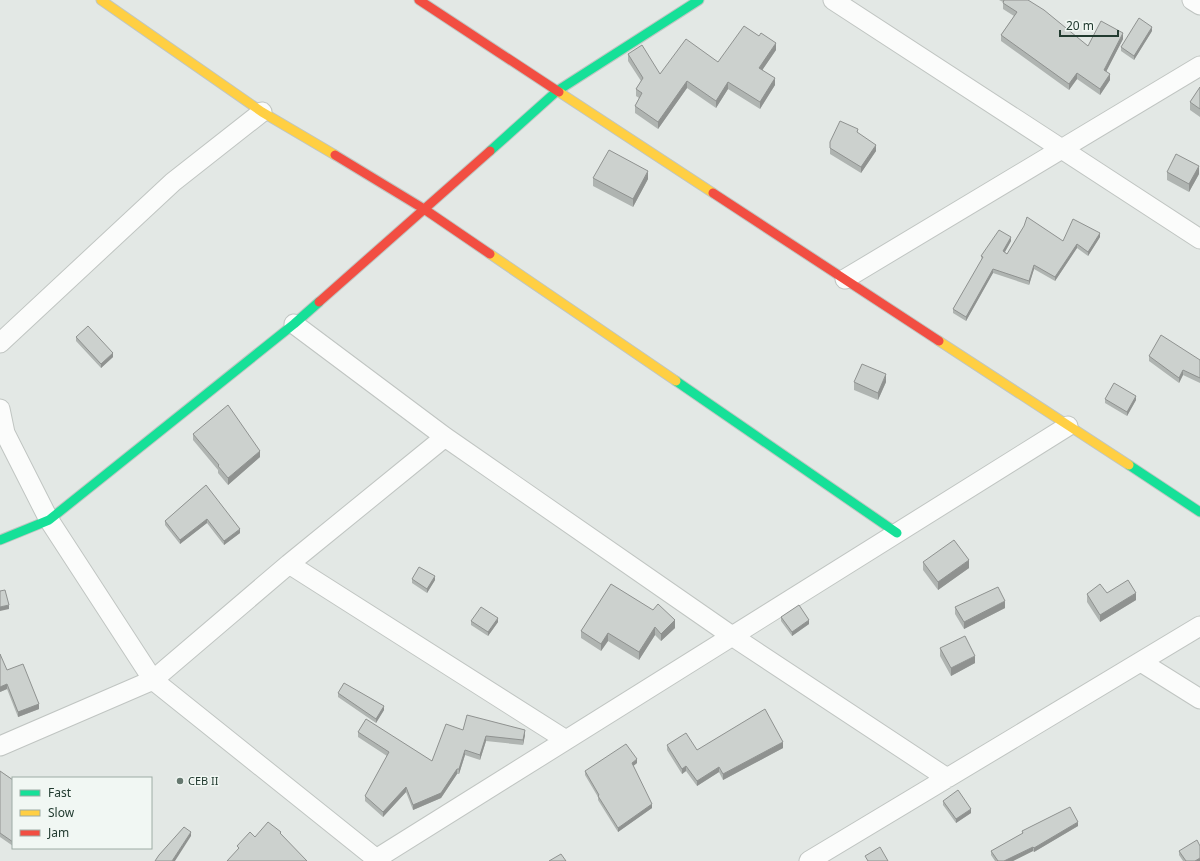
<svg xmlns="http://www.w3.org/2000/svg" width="1200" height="861" font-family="'Noto Sans',sans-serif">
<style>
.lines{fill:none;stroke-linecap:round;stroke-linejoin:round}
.street-casing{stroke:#c0c5c2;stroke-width:21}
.fast-casing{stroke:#bfc6c2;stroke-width:11}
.slow-casing{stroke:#bfc6c2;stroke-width:11}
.jam-casing{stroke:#bfc6c2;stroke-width:11}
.street{stroke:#fbfcfb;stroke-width:19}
.fast{stroke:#16e098;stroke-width:9}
.slow{stroke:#ffcf43;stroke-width:9}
.jam{stroke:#f24e42;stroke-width:9}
.wall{fill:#afb4b1}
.shaded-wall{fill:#8f9290}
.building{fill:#ccd1ce;stroke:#8f9290}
.poi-dot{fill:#66786f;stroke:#f1f7f3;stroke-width:1.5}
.labels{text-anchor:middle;stroke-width:3;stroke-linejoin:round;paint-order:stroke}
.poi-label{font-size:11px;fill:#223b30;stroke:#f1f7f3;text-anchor:start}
</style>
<rect width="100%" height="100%" fill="#e3e8e5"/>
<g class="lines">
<!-- street casing -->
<g class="street-casing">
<path id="street" d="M833,0L1200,239
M1192,0L1200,5
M845,279L1200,66
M294,324L445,437L732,636L947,778
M0,343L173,182L262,112
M0,409L5,433
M0,427L5,433L49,520L153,680L379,861
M289,564L566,740
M1141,662L1200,699
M0,746L153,680L289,564L445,437
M376,859L1068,426
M809,861L1200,626"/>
</g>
<!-- fast casing -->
<g class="fast-casing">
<path id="fast" d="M490,151L557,91L699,0
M676,381L897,533
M1129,465L1200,512
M0,540L49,520L294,324L319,302"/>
</g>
<!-- slow casing -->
<g class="slow-casing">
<path id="slow" d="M101,0L262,112L335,155
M559,92L713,193
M490,254L676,381
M939,341L1129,465"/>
</g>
<!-- jam casing -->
<g class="jam-casing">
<path id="jam" d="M419,0L559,92
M335,155L424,209L490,254
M713,193L939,341
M319,302L490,151"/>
</g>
<!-- street -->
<use href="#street" class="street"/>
<!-- fast -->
<use href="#fast" class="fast"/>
<!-- slow -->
<use href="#slow" class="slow"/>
<!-- jam -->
<use href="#jam" class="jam"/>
</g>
<!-- wall -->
<path class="wall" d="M999,0H1028L1088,46L1123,39L1106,71L1110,80L1100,95L1077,79L1069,90L1001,41V35L1014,16L1003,9V2Z
M1152,31L1134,60L1121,51V47Z
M776,50L762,70L775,85L760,109L728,89L716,108L687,88L658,129L635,113V106L639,98L636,96V89L641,81L628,61V54L660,74Z
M1200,87V117L1190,110V102Z
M858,133L876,151L861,173L830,154V142Z
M1167,172L1199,174L1189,192L1167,180Z
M593,178L648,179L633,207L593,186Z
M1024,226L1063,241L1100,237L1088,256L1077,248L1055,281L1034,269L1029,285L993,273L966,321L953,313V309L982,260L981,256L1011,241L1005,252L1007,254Z
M76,337L113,357L101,368L76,341Z
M1149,356L1200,360V383L1183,375L1179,383L1149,361Z
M854,382H886L878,400L854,390Z
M1105,399L1136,400L1127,416L1105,403Z
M193,434L260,457L228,485L218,473V470L193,440Z
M206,485L240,533L224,545L207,523L180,544L165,525V521Z
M923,562L969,568L938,590L923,570Z
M412,579L435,580L427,593L412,583Z
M611,584L675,628L661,641L655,635L639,660L608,641L601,651L581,638V631Z
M1107,593L1136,600L1100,622L1087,602V594Z
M955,607L1005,608L964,629L955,614Z
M781,617L809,624L792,636L781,621Z
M471,621L498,622L488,636L471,625Z
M940,648L975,663L951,676L940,656Z
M7,670L39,709L18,717L7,689L0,692Z
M338,693L384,710L376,723L338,697Z
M463,730L525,735L523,745L486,741L480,760L465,755L459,774H457L441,798L413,810L406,792L383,817L365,801V796L387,756L358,737V732L432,761Z
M667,745L697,750L783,748L723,780L719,772L697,786L686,771L682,774L667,750Z
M637,763L633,766L652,808L618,832L598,800V797L585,775V771Z
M0,771L13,780V846L0,837Z
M943,801L971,813L956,823L943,805Z
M1078,826L1034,852L1033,851L1013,861H995L991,855V851L1022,834V831Z
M1179,851L1200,861H1183L1179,855Z"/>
<!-- shaded-wall -->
<path class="shaded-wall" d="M1152,27V31L1134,60V56Z
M1123,33V39L1104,76V70Z
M776,43V50L759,75V68Z
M1077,73V79L1069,90V84Z
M1110,74V80L1100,95V89Z
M775,78V85L760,109V102Z
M687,81V88L658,129V122Z
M728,82V89L716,108V101Z
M876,145V151L861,173V167Z
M1199,166V174L1189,192V184Z
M648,171V179L633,207V199Z
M1100,233V237L1088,256V252Z
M1011,237V241L1003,255V251Z
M1077,244V248L1055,281V277Z
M1034,265V269L1029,285V281Z
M993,269V273L966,321V317Z
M113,353V357L101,368V364Z
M1183,370V375L1179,383V378Z
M886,374V382L878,400V393Z
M1136,396V400L1127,416V412Z
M260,451V457L228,485V478Z
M207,519V523L180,544V540Z
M240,529V533L224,545V541Z
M969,560V568L938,590V582Z
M435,576V580L427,593V589Z
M1136,593V600L1100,622V615Z
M1005,601V608L964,629V622Z
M9,605V609L0,611V607Z
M498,618V622L488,636V632Z
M675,620V628L661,641V634Z
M809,620V624L792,636V632Z
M655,627V635L639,660V652Z
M608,633V641L601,651V644Z
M975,656V663L951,676V668Z
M7,684V689L0,692V687Z
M39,704V709L18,717V712Z
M384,706V710L376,723V719Z
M525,730V735L523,745V740Z
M486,736V741L480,760V755Z
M783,742V748L723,780V774Z
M465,750V755L459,774V769Z
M637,759V763L632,767V763Z
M686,766V771L682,774V769Z
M719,767V772L697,786V781Z
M457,769V774L441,798L413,810V805Z
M406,787V792L383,817V812Z
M652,804V808L618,832V828Z
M971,809V813L956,823V819Z
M1078,822V826L1034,852V848Z
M191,832V836L175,861H172Z
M1033,847V851L1013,861H1004Z
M1200,858V861H1195Z"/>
<!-- building -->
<path class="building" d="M1004,0H1028L1044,10L1088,46L1101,21L1123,33L1104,70L1110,74L1100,89L1077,73L1069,84L1001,35L1017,12L1003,3Z
M1139,18L1152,27L1134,56L1121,47Z
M744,26L759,36L761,33L776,43L759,68L775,78L760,102L728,82L716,101L687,81L658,122L635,106L642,93L636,89L643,78L628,54L642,45L660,74L686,39L718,62Z
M1200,87V109L1190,102Z
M840,121L858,129L857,132L876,145L861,167L830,148V142Z
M609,150L648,171L633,199L593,178Z
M1176,154L1199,166L1189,184L1167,172Z
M1027,217L1063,241L1073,219L1100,233L1088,252L1077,244L1055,277L1034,265L1029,281L993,269L966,317L953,309L983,257L981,256L999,230L1011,237L1003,251L1007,254L1024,226Z
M88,326L113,353L101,364L76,337Z
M1161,335L1200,360V378L1183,370L1179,378L1149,356Z
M862,364L886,374L878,393L854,382Z
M1114,383L1136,396L1127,412L1105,399Z
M228,405L260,451L228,478L218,466L219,465L193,434Z
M206,485L240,529L224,541L207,519L180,540L165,521Z
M954,540L969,560L938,582L923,562Z
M419,567L435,576L427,589L412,579Z
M1128,580L1136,593L1100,615L1087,594L1100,584L1107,593Z
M611,584L653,610L658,604L675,620L661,634L655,627L639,652L608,633L601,644L581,631Z
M998,587L1005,601L964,622L955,607Z
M5,590L9,605L0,607V591Z
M799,605L809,620L792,632L781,617Z
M481,607L498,618L488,632L471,621Z
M965,636L975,656L951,668L940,648Z
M0,654L7,670L23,664L39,704L18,712L7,684L0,687Z
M344,683L384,706L376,719L338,693Z
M765,709L783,742L723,774L719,767L697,781L686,766L682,769L667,745L686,733L697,750Z
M467,715L525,730L523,740L486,736L480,755L465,750L459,769H457L441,793L413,805L406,787L383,812L365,796L389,752L358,732L366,719L432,761L446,724L463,730Z
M626,744L637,759L632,763L652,804L618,828L598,796L599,795L585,771Z
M0,771L13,780V842L0,833Z
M958,790L971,809L956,819L943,801Z
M1070,807L1078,822L1034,848L1033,847L1004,861H998L991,851L1023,833L1022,831Z
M268,822L281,832L280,833L307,861H227L239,848L237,846L250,832L255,837Z
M184,827L191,832L172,861H155L159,855Z
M1197,840L1200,846V858L1195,861H1186L1179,851Z
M880,847L888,861H868L865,856Z
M561,854L566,861H549Z"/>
<!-- markers -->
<circle class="poi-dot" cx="180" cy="781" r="4"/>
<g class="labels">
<!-- poi labels -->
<g class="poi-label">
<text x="188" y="785">CEB II</text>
</g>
</g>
<!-- legend -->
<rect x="12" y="777" width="140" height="72" fill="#f1f7f3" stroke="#9eaca5"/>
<rect x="20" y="790" width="20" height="6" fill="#16e098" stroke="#9eaca5"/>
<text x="48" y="797" font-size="12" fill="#223b30">Fast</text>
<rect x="20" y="810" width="20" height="6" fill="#ffcf43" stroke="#9eaca5"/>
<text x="48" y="817" font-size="12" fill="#223b30">Slow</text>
<rect x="20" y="830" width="20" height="6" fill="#f24e42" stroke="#9eaca5"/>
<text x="48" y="837" font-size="12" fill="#223b30">Jam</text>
<!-- scale -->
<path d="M1060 30v6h58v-6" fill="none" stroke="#223b30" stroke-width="2"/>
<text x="1066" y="30" font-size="12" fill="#223b30" stroke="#f1f7f3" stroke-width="3" paint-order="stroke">20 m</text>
</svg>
